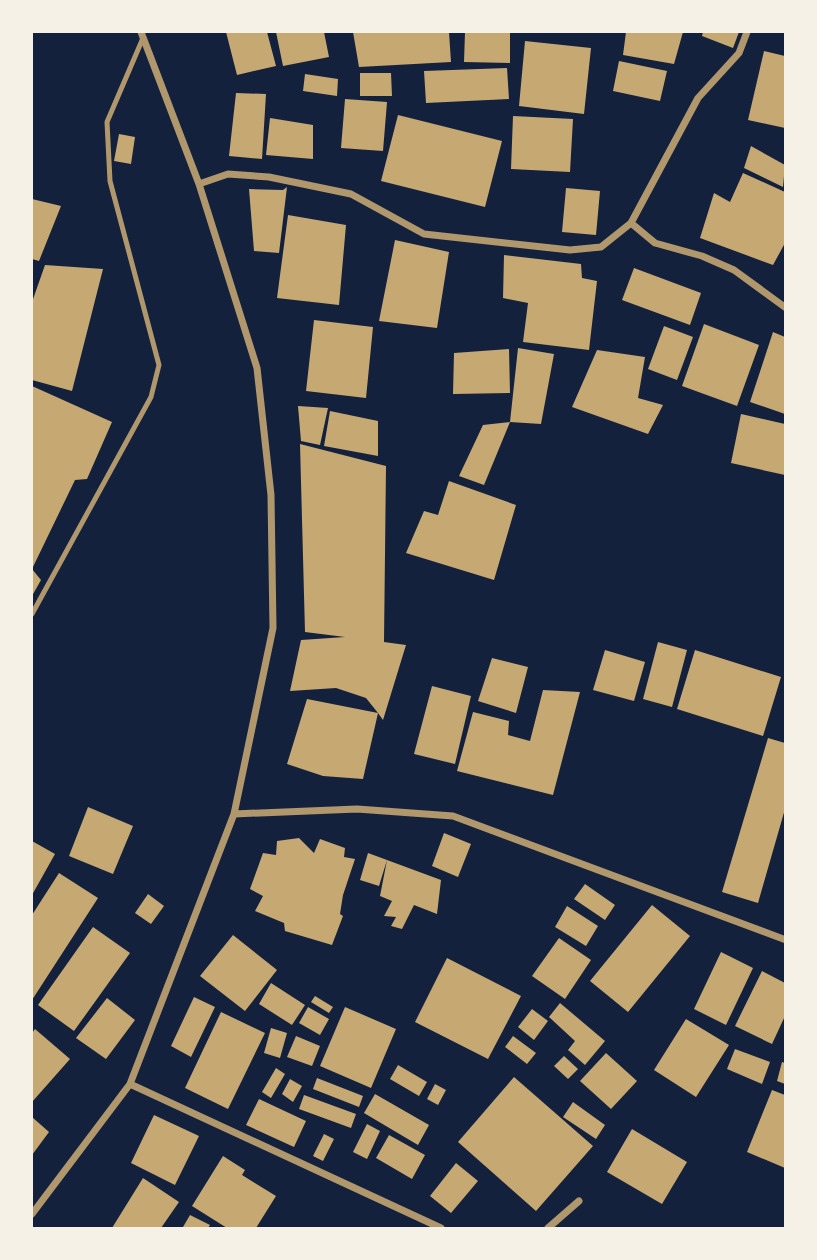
<svg xmlns="http://www.w3.org/2000/svg" width="817" height="1260" font-family="Helvetica,sans-serif">
<style>
.building{fill:#c6a872}
.lines{fill:none;stroke-linecap:round;stroke-linejoin:round}
.service{stroke:#b1986c;stroke-width:5}
.minor{stroke:#b1986c;stroke-width:7}
</style>
<rect width="100%" height="100%" fill="#14213d"/>
<!-- building -->
<path class="building" d="M226,32H267L276,66L237,75Z
M276,32H324L329,57L283,66Z
M353,32H449L451,62L359,67Z
M465,32H510V63L464,62Z
M626,32H683L674,64L623,55Z
M703,32H739L733,48L702,36Z
M525,41L591,48L584,114L519,106Z
M764,51L785,56V128L748,120Z
M619,61L667,71L660,101L613,91Z
M507,68L509,99L426,103L424,71Z
M360,73H391L392,96H360Z
M305,74L338,79L337,96L303,91Z
M236,93L266,94L262,159L229,156Z
M345,99L387,102L383,151L341,148Z
M398,115L502,141L485,207L381,181Z
M513,116L573,119L570,172L511,169Z
M270,118L313,125V159L266,155Z
M119,134L135,137L131,164L114,161Z
M751,146L785,165L783,187L744,168Z
M743,173L785,192V243L773,265L700,238L714,193L730,202Z
M287,187L279,253L254,251L249,189L283,190Z
M566,188L600,191L596,235L562,232Z
M32,199L61,206L39,261L32,259Z
M288,215L346,225L339,305L277,298Z
M395,240L449,252L437,328L379,321Z
M504,255L581,264L582,278L597,281L589,350L523,342L528,303L503,298Z
M45,265L103,269L72,391L32,380V302Z
M634,268L701,293L690,325L622,300Z
M314,320L373,327L366,398L306,391Z
M704,324L759,345L737,406L682,386Z
M664,326L693,337L677,380L648,369Z
M773,332L785,337V414L750,402Z
M518,348L554,354L541,424L510,422L484,485L459,476L483,425L510,422Z
M509,349L510,393L453,394L454,353Z
M597,350L645,357L638,398L663,405L648,434L572,407Z
M32,386L112,422L87,479L75,480L32,569L41,580L32,596Z
M298,406L328,408L320,445L301,441Z
M330,411L378,421V456L324,446Z
M741,414L785,424V475L731,463Z
M300,444L386,466L384,642L406,645L383,720L378,713L363,779L323,776L287,764L307,699L378,713L366,698L336,688L290,691L301,640L345,637L305,632Z
M449,481L516,505L494,580L406,553L424,511L438,515Z
M658,642L687,650L672,707L643,699Z
M605,650L645,662L634,701L593,690Z
M695,650L781,677L763,736L677,709Z
M492,658L528,667L516,713L478,701Z
M432,686L471,696L455,764L414,754Z
M543,690L580,692L553,795L457,771L473,712L509,721L508,735L530,741Z
M768,738L785,743V809L758,903L722,892Z
M88,807L133,826L113,874L69,856Z
M444,833L471,844L458,877L432,866Z
M299,838L314,853L320,839L345,848L344,857L355,859L343,895L340,914L343,916L332,945L285,931L284,923L255,911L263,896L250,889L263,853L276,855L277,841Z
M32,841L55,854L32,895Z
M368,853L387,860L441,880L437,914L414,905L402,929L391,926L396,917L384,916L392,901L380,896L387,860L379,886L360,880Z
M59,873L98,898L32,1000V915Z
M585,884L615,905L605,920L574,899Z
M148,894L164,906L151,924L135,913Z
M652,905L690,936L628,1012L590,981Z
M567,906L598,926L586,946L555,927Z
M93,927L130,953L74,1031L38,1005Z
M233,935L277,970L245,1011L200,976Z
M559,938L591,960L565,999L532,976Z
M721,952L753,968L726,1025L694,1009Z
M447,958L521,996L488,1059L415,1022Z
M762,971L785,983V1016L772,1044L735,1026Z
M271,983L305,1005L292,1025L259,1004Z
M315,996L333,1007L329,1013L311,1002Z
M194,997L215,1007L191,1057L171,1046Z
M107,998L135,1020L106,1059L76,1038Z
M560,1003L605,1041L585,1065L568,1050L575,1041L549,1017Z
M308,1007L329,1019L320,1035L299,1023Z
M345,1007L396,1029L371,1088L320,1066Z
M532,1009L548,1021L534,1040L518,1027Z
M221,1012L265,1033L228,1109L185,1088Z
M686,1019L729,1045L696,1097L654,1070Z
M271,1028L287,1033L280,1058L264,1053Z
M35,1029L70,1059L32,1102V1033Z
M296,1036L320,1046L312,1066L287,1057Z
M513,1036L536,1053L527,1064L505,1047Z
M735,1049L770,1062L762,1084L727,1069Z
M606,1053L637,1081L611,1109L580,1081Z
M564,1056L578,1069L568,1079L554,1066Z
M782,1062L785,1063V1084L777,1081Z
M398,1065L427,1082L419,1096L390,1079Z
M276,1068L285,1074L271,1098L262,1092Z
M514,1077L593,1146L536,1211L458,1142Z
M317,1078L363,1096L359,1107L313,1089Z
M290,1079L302,1086L293,1102L282,1094Z
M435,1084L446,1090L438,1105L427,1099Z
M772,1090L785,1095V1168L747,1152Z
M375,1094L429,1125L418,1145L364,1113Z
M304,1095L356,1114L351,1128L299,1109Z
M259,1099L306,1121L294,1147L246,1125Z
M573,1102L605,1125L596,1139L563,1117Z
M154,1115L199,1136L175,1185L131,1163Z
M32,1117L49,1132L32,1155Z
M367,1124L380,1131L367,1159L353,1152Z
M632,1129L687,1162L662,1204L607,1172Z
M324,1134L334,1139L323,1161L313,1156Z
M389,1135L425,1155L412,1179L376,1158Z
M223,1156L245,1170L242,1175L276,1196L256,1228H227L192,1206Z
M456,1163L478,1181L451,1213L430,1196Z
M143,1178L179,1202L161,1228H112Z
M190,1215L210,1225L208,1228L183,1227Z"/>
<g class="lines">
<!-- service -->
<path class="service" d="M32,614L151,397L159,365L110,181L107,122L143,38"/>
<!-- minor -->
<path class="minor" d="M199,184L228,174L269,177L351,194L424,234L570,250L601,247L631,223L655,243L702,256L734,270L786,308
M631,223L698,98L739,53L747,32
M234,814L357,809L453,816L786,940
M130,1084L441,1228
M32,1214L130,1084L234,814L273,628L271,495L257,368L199,184L141,32
M548,1228L579,1201"/>
</g>
<!-- border -->
<rect width="817" height="1260" fill="none" stroke="#f6f1e7" stroke-width="66"/>
</svg>
